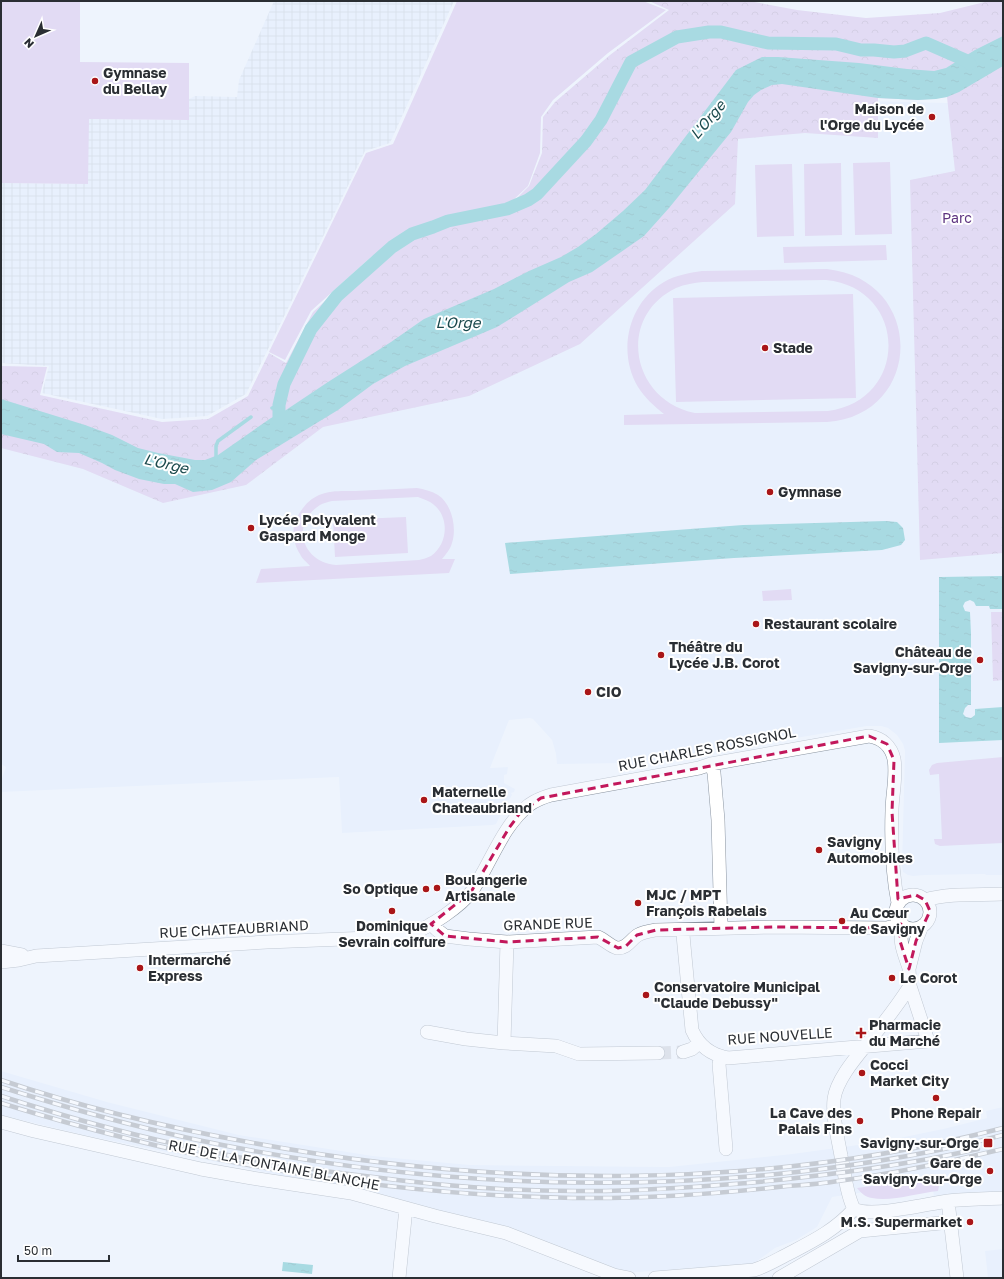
<svg xmlns="http://www.w3.org/2000/svg" width="1004" height="1279" font-family="'Golos Text',sans-serif">
<style>
.built{fill:#e0ecfc}
.industrial{fill:url(#industrial-grid)}
.grass{fill:#d2bde8;fill-rule:evenodd}
.forest{fill:url(#forest-crowns)}
.water{fill:url(#water-ripples)}
.lines{fill:none;stroke-linecap:round;stroke-linejoin:round}
.stream{stroke:#52bac1;stroke-width:3.5}
.canal{stroke:#52bac1;stroke-width:13}
.minor-tunnel{stroke:#c7ccd5;stroke-width:13;stroke-dasharray:13 6;stroke-linecap:butt}
.minor-casing{stroke:#8a94a0;stroke-width:14}
.minor{stroke:#fff;stroke-width:13}
.rail-casing{stroke:#9499a0;stroke-width:4.5}
.rail{stroke:#fff;stroke-width:3;stroke-dasharray:9;stroke-linecap:butt}
.marked{fill:none;stroke:#c2185b;stroke-width:3;stroke-dasharray:8 5;stroke-linejoin:round}
.poi-dot{fill:#a91618;stroke:#fff;stroke-width:1.5}
.labels{text-anchor:middle;stroke-width:4;stroke-linejoin:round;paint-order:stroke}
.poi-label{font-size:14px;font-weight:bold;fill:#2a2e33;stroke:#fff;text-anchor:start}
.park-label{font-size:14px;fill:#5e3480;stroke:#fff}
.street-label{font-size:14px;fill:#2a2e33;stroke:#fff}
.water-label{font-size:15px;font-style:italic;fill:#1a494c;stroke:#fff}
</style>
<defs>
<pattern id="industrial-grid" width="8" height="8" patternUnits="userSpaceOnUse"><rect width="8" height="8" fill="#e0ecfc"/><path d="M0 4h8M4 0v8" fill="none" stroke="#c0cbd8"/></pattern>
<pattern id="forest-crowns" width="20" height="18" patternUnits="userSpaceOnUse"><rect width="20" height="18" fill="#d2bde8"/><path d="M2 6a3 3 0 1 1 6 0M12 15a3 3 0 1 1 6 0" fill="none" stroke="#b4a3c7"/></pattern>
<pattern id="water-ripples" width="26" height="14" patternUnits="userSpaceOnUse"><rect width="26" height="14" fill="#52bac1"/><path d="M2 4q2-2 4 0t4 0M15 11q2-2 4 0t4 0" fill="none" stroke="#44989d"/></pattern>
</defs>
<rect width="100%" height="100%" fill="#eef4fd"/>
<!-- built -->
<path class="built" d="M1003,66V875H986L985,874L925,875L913,876L908,875L903,872L902,866L905,751L903,744L897,735L888,728L881,726H867L755,745L721,753L712,748L701,749L692,757L641,761V767L628,768V763L557,764L556,754L552,740L533,719L530,718L509,720L490,768L508,767L507,774L504,775V783L515,789L514,792L511,793L512,795L509,800H507V803L505,804L506,806L503,811L501,812V814L496,824L493,825L342,833L339,777L1,792V781L6,767L1,764V418L182,475L753,104L866,101L948,103Z
M1,1071L107,1102L239,1135L373,1156L470,1165L669,1167L792,1154L880,1142L943,1129L987,1118L986,1111L1003,1107V1192H973L934,1197L932,1182L832,1197L817,1227L796,1240L775,1248L753,1264L625,1273L430,1209L371,1191L274,1174L84,1135L1,1115Z
M1003,1249V1278H988L985,1251Z"/>
<!-- industrial -->
<path class="industrial" d="M274,1H454L390,143L365,151L246,394L207,416L162,419L42,393L49,366L1,363V183L88,184V119L188,120L189,99L195,96L237,97L239,80Z"/>
<!-- grass -->
<path class="grass" d="M1,1H80V62L189,63V120L89,119L88,184L1,183Z
M457,1H643L666,10L608,53L553,100L541,117L540,153L528,186L507,206L482,212L463,214L443,219L411,232L371,257L311,311L285,360L269,352L366,153L393,144Z
M890,162L892,234L855,235L853,163Z
M841,163L842,235L805,236L804,164Z
M792,164L794,236L757,237L755,165Z
M886,245L887,260L784,263L783,247Z
M827,269C926,280 924,415 827,422L624,425V415L664,414C654,406 645,398 638,387C617,352 628,303 664,282C676,275 689,273 702,271ZM826,280C908,288 910,400 828,411L695,413C631,400 616,317 676,288C685,284 694,283 703,282Z
M853,294L856,398L676,402L673,298Z
M417,488C424,489 431,491 438,495C452,504 457,528 452,543C450,550 446,554 442,559H455L449,573L256,583L261,569L310,566C307,562 302,559 300,554C294,545 291,530 296,519C302,508 308,500 319,495C330,490 344,491 355,491C376,490 396,489 417,488ZM418,497C422,499 427,500 430,502C450,514 449,543 431,556C427,558 423,559 419,560L336,565C302,562 290,524 320,505C323,503 328,502 332,501Z
M406,517L408,553L335,557L333,520Z
M791,589L792,600L763,601L762,591Z
M1003,757V843L940,846L935,844L934,839H942L939,774L930,775L929,770L932,765L937,763Z
M937,1177L939,1186L938,1191C918,1193 891,1202 872,1198C865,1197 861,1193 857,1188Z"/>
<!-- forest -->
<path class="forest" d="M649,1H749L797,10L866,18L940,13L989,1H1003V553L920,560L910,180L955,171L947,97L918,100L878,98V138L805,133L738,139L735,204L580,344L469,396L323,427L246,485L163,503L83,469L1,448V366L47,367L40,395L162,422L208,419L248,396L269,353L286,363L313,312L372,258L412,233L443,220L464,215L482,214L508,207L529,186L542,153L543,117L555,102L610,55L669,10Z
M991,612H1003V680L993,681Z"/>
<!-- water -->
<path class="water" d="M1003,36V66L959,92L947,97L936,99L918,100L878,98L782,84L772,85L761,90L754,95L748,102L731,132L669,208L644,236L621,252L592,272L569,282L497,327L405,366L373,384L338,410L256,460L231,482L212,490L193,492L175,484H164L139,479L115,470L102,463L79,453L57,452L44,444L1,434V399L85,425L112,435L138,448L158,453L195,460H205L218,455L271,418L283,412L328,382L391,342L424,319L494,289L529,271L561,257L578,247L596,234L623,211L645,190L736,70L762,57H778L859,63L907,69L934,71L946,68L975,50Z
M886,521L897,522L903,528L905,540L901,545L882,550L734,558L510,574L505,543L743,525Z
M1003,576V609H990L989,606H976L974,602L970,600L965,602L963,606L965,611L970,612L971,634V705H968L965,708L963,714L966,717L971,718L975,715V709L1003,707V740L939,743V577Z
M283,1262L313,1265L312,1274L282,1271Z"/>
<g class="lines">
<!-- stream -->
<path class="stream" d="M272,408L279,405
M216,460V446L218,441L251,417"/>
<!-- canal -->
<path class="canal" d="M279,422V405L284,384L311,329L337,296L392,247L412,234L433,227L448,221L507,209L528,200L537,194L586,141L601,120L631,62L677,37L709,32H721L768,43L836,44L861,50H874L894,52L905,51L926,43L965,60L970,64"/>
<!-- minor-tunnel -->
<path class="minor-tunnel" d="M658,1053L683,1052"/>
<!-- minor casing -->
<g class="minor-casing">
<path id="minor" d="M711,764L714,773L718,820L721,928
M896 912a17 17 0 1 1 34 0a17 17 0 1 1-34 0Z
M925,900C948,893 978,895 1003,894
M431,924L436,929L445,936L469,939L507,942L598,937C605,940 610,946 617,948C627,949 631,939 638,935C643,932 650,931 656,930L773,927L887,928L901,924
M903,925C898,941 904,953 909,968
M683,935L692,1030C699,1046 711,1055 728,1058L928,1041L910,986L909,969L916,941L922,926
M1,951L22,955
M1,962L19,960L36,956L267,942L395,937C401,936 407,935 413,933C430,927 461,906 472,891C491,863 502,826 529,805C536,800 544,797 551,795L699,768L711,764L869,736C882,738 891,746 894,759C897,776 892,795 892,811C891,842 892,873 898,903
M427,1032L466,1039L504,1043L556,1046L579,1054L658,1053
M504,1043L507,942
M683,1052L692,1049L699,1043
M721,1056L719,1064L726,1149
M1,1122L34,1131L201,1169L252,1178L351,1193L435,1216L506,1233L614,1275L629,1278
M948,1201L957,1278
M854,1209C846,1194 845,1173 841,1156C838,1138 832,1117 834,1099C837,1077 861,1052 874,1035C887,1019 899,1003 910,986
M854,1209C872,1218 926,1204 948,1201C966,1199 985,1199 1003,1198
M399,1278L406,1208
M655,1278L754,1270C767,1266 778,1259 790,1253C815,1240 835,1230 854,1209
M779,1278L860,1231L951,1222"/>
</g>
<!-- minor -->
<use href="#minor" class="minor"/>
<!-- rail casing -->
<g class="rail-casing">
<path id="rail" d="M1,1080C81,1107 165,1127 248,1142C493,1188 761,1191 1003,1128
M1,1087C64,1107 128,1125 193,1139C391,1181 596,1194 797,1172C866,1164 936,1153 1003,1135
M1,1096C69,1118 138,1137 208,1151C259,1162 312,1170 365,1176C440,1186 517,1192 593,1191C644,1191 695,1187 747,1183C824,1176 901,1166 978,1149
M1,1103C186,1161 379,1195 573,1198C644,1199 716,1194 787,1186C804,1185 821,1184 838,1181C893,1174 948,1162 1003,1149"/>
</g>
<!-- rail -->
<use href="#rail" class="rail"/>
</g>
<!-- marked area -->
<path d="M0 0H1004V1279H0ZM869,736L887,744L894,760L892,812L898,899L916,895L925,900L930,911L916,941L909,969L900,941L901,924L887,928L773,927L656,930L637,935L626,946L618,948L598,937L507,942L445,936L431,924L471,892L509,828L520,813L541,798Z" fill="#eef4fd" fill-opacity=".55" fill-rule="evenodd"/>
<path class="marked" d="M869,736L887,744L894,760L892,812L898,899L916,895L925,900L930,911L916,941L909,969L900,941L901,924L887,928L773,927L656,930L637,935L626,946L618,948L598,937L507,942L445,936L431,924L471,892L509,828L520,813L541,798Z"/>
<!-- markers -->
<g class="poi-dot">
<circle cx="95" cy="81" r="4"/>
<circle cx="932" cy="117" r="4"/>
<circle cx="765" cy="348" r="4"/>
<circle cx="770" cy="492" r="4"/>
<circle cx="251" cy="528" r="4"/>
<circle cx="756" cy="624" r="4"/>
<circle cx="661" cy="655" r="4"/>
<circle cx="980" cy="660" r="4"/>
<circle cx="588" cy="692" r="4"/>
<circle cx="424" cy="800" r="4"/>
<circle cx="819" cy="850" r="4"/>
<circle cx="437" cy="888" r="4"/>
<circle cx="426" cy="889" r="4"/>
<circle cx="638" cy="903" r="4"/>
<circle cx="392" cy="911" r="4"/>
<circle cx="842" cy="921" r="4"/>
<circle cx="140" cy="968" r="4"/>
<circle cx="892" cy="978" r="4"/>
<circle cx="646" cy="995" r="4"/>
<path d="M859 1027h4v4h4v4h-4v4h-4v-4h-4v-4h4z"/>
<circle cx="862" cy="1073" r="4"/>
<circle cx="936" cy="1098" r="4"/>
<circle cx="860" cy="1121" r="4"/>
<rect x="983" y="1138" width="10" height="10" rx="2"/>
<circle cx="990" cy="1171" r="4"/>
<circle cx="970" cy="1222" r="4"/>
</g>
<g class="labels">
<!-- poi labels -->
<g class="poi-label">
<text x="103" y="78">Gymnase<tspan x="103" dy="16">du Bellay</tspan></text>
<text x="924" y="114" text-anchor="end">Maison de<tspan x="924" dy="16">l'Orge du Lycée</tspan></text>
<text x="773" y="353">Stade</text>
<text x="778" y="497">Gymnase</text>
<text x="259" y="525">Lycée Polyvalent<tspan x="259" dy="16">Gaspard Monge</tspan></text>
<text x="764" y="629">Restaurant scolaire</text>
<text x="669" y="652">Théâtre du<tspan x="669" dy="16">Lycée J.B. Corot</tspan></text>
<text x="972" y="657" text-anchor="end">Château de<tspan x="972" dy="16">Savigny-sur-Orge</tspan></text>
<text x="596" y="697">CIO</text>
<text x="432" y="797">Maternelle<tspan x="432" dy="16">Chateaubriand</tspan></text>
<text x="827" y="847">Savigny<tspan x="827" dy="16">Automobiles</tspan></text>
<text x="445" y="885">Boulangerie<tspan x="445" dy="16">Artisanale</tspan></text>
<text x="418" y="894" text-anchor="end">So Optique</text>
<text x="646" y="900">MJC / MPT<tspan x="646" dy="16">François Rabelais</tspan></text>
<text x="850" y="918">Au Cœur<tspan x="850" dy="16">de Savigny</tspan></text>
<text x="392" y="931" text-anchor="middle">Dominique<tspan x="392" dy="16">Sevrain coiffure</tspan></text>
<text x="148" y="965">Intermarché<tspan x="148" dy="16">Express</tspan></text>
<text x="900" y="983">Le Corot</text>
<text x="654" y="992">Conservatoire Municipal<tspan x="654" dy="16">"Claude Debussy"</tspan></text>
<text x="869" y="1030">Pharmacie<tspan x="869" dy="16">du Marché</tspan></text>
<text x="870" y="1070">Cocci<tspan x="870" dy="16">Market City</tspan></text>
<text x="852" y="1118" text-anchor="end">La Cave des<tspan x="852" dy="16">Palais Fins</tspan></text>
<text x="936" y="1118" text-anchor="middle">Phone Repair</text>
<text x="979" y="1148" text-anchor="end">Savigny-sur-Orge</text>
<text x="982" y="1168" text-anchor="end">Gare de<tspan x="982" dy="16">Savigny-sur-Orge</tspan></text>
<text x="962" y="1227" text-anchor="end">M.S. Supermarket</text>
</g>
<!-- park labels -->
<g class="park-label">
<text x="957" y="223">Parc</text>
</g>
<!-- street labels -->
<g class="street-label">
<text transform="translate(707 749) rotate(-11)" y="5">RUE CHARLES ROSSIGNOL</text>
<text transform="translate(548 924) rotate(-2)" y="5">GRANDE RUE</text>
<text transform="translate(234 929) rotate(-3)" y="5">RUE CHATEAUBRIAND</text>
<text transform="translate(780 1036) rotate(-4)" y="5">RUE NOUVELLE</text>
<text transform="translate(274 1165) rotate(11)" y="5">RUE DE LA FONTAINE BLANCHE</text>
</g>
<!-- water labels -->
<g class="water-label">
<text transform="translate(708 120) rotate(-50)" y="5">L'Orge</text>
<text x="458" y="328">L'Orge</text>
<text transform="translate(166 464) rotate(13)" y="5">L'Orge</text>
</g>
</g>
<!-- border -->
<rect width="1004" height="1279" fill="none" stroke="#2a2e33" stroke-width="4"/>
<!-- north arrow -->
<g transform="translate(36 36) rotate(225)" stroke="#ffffff" stroke-width="3" paint-order="stroke">
<path d="M0-3L7 15L0 10L-7 15Z" fill="#2a2e33"/>
<text y="-6" font-size="11" font-weight="bold" text-anchor="middle" fill="#2a2e33">N</text>
</g>
<!-- scale -->
<path d="M18 1255v6h91v-6" fill="none" stroke="#2a2e33" stroke-width="2"/>
<text x="24" y="1255" font-size="12" fill="#2a2e33" stroke="#ffffff" stroke-width="3" paint-order="stroke">50 m</text>
</svg>
